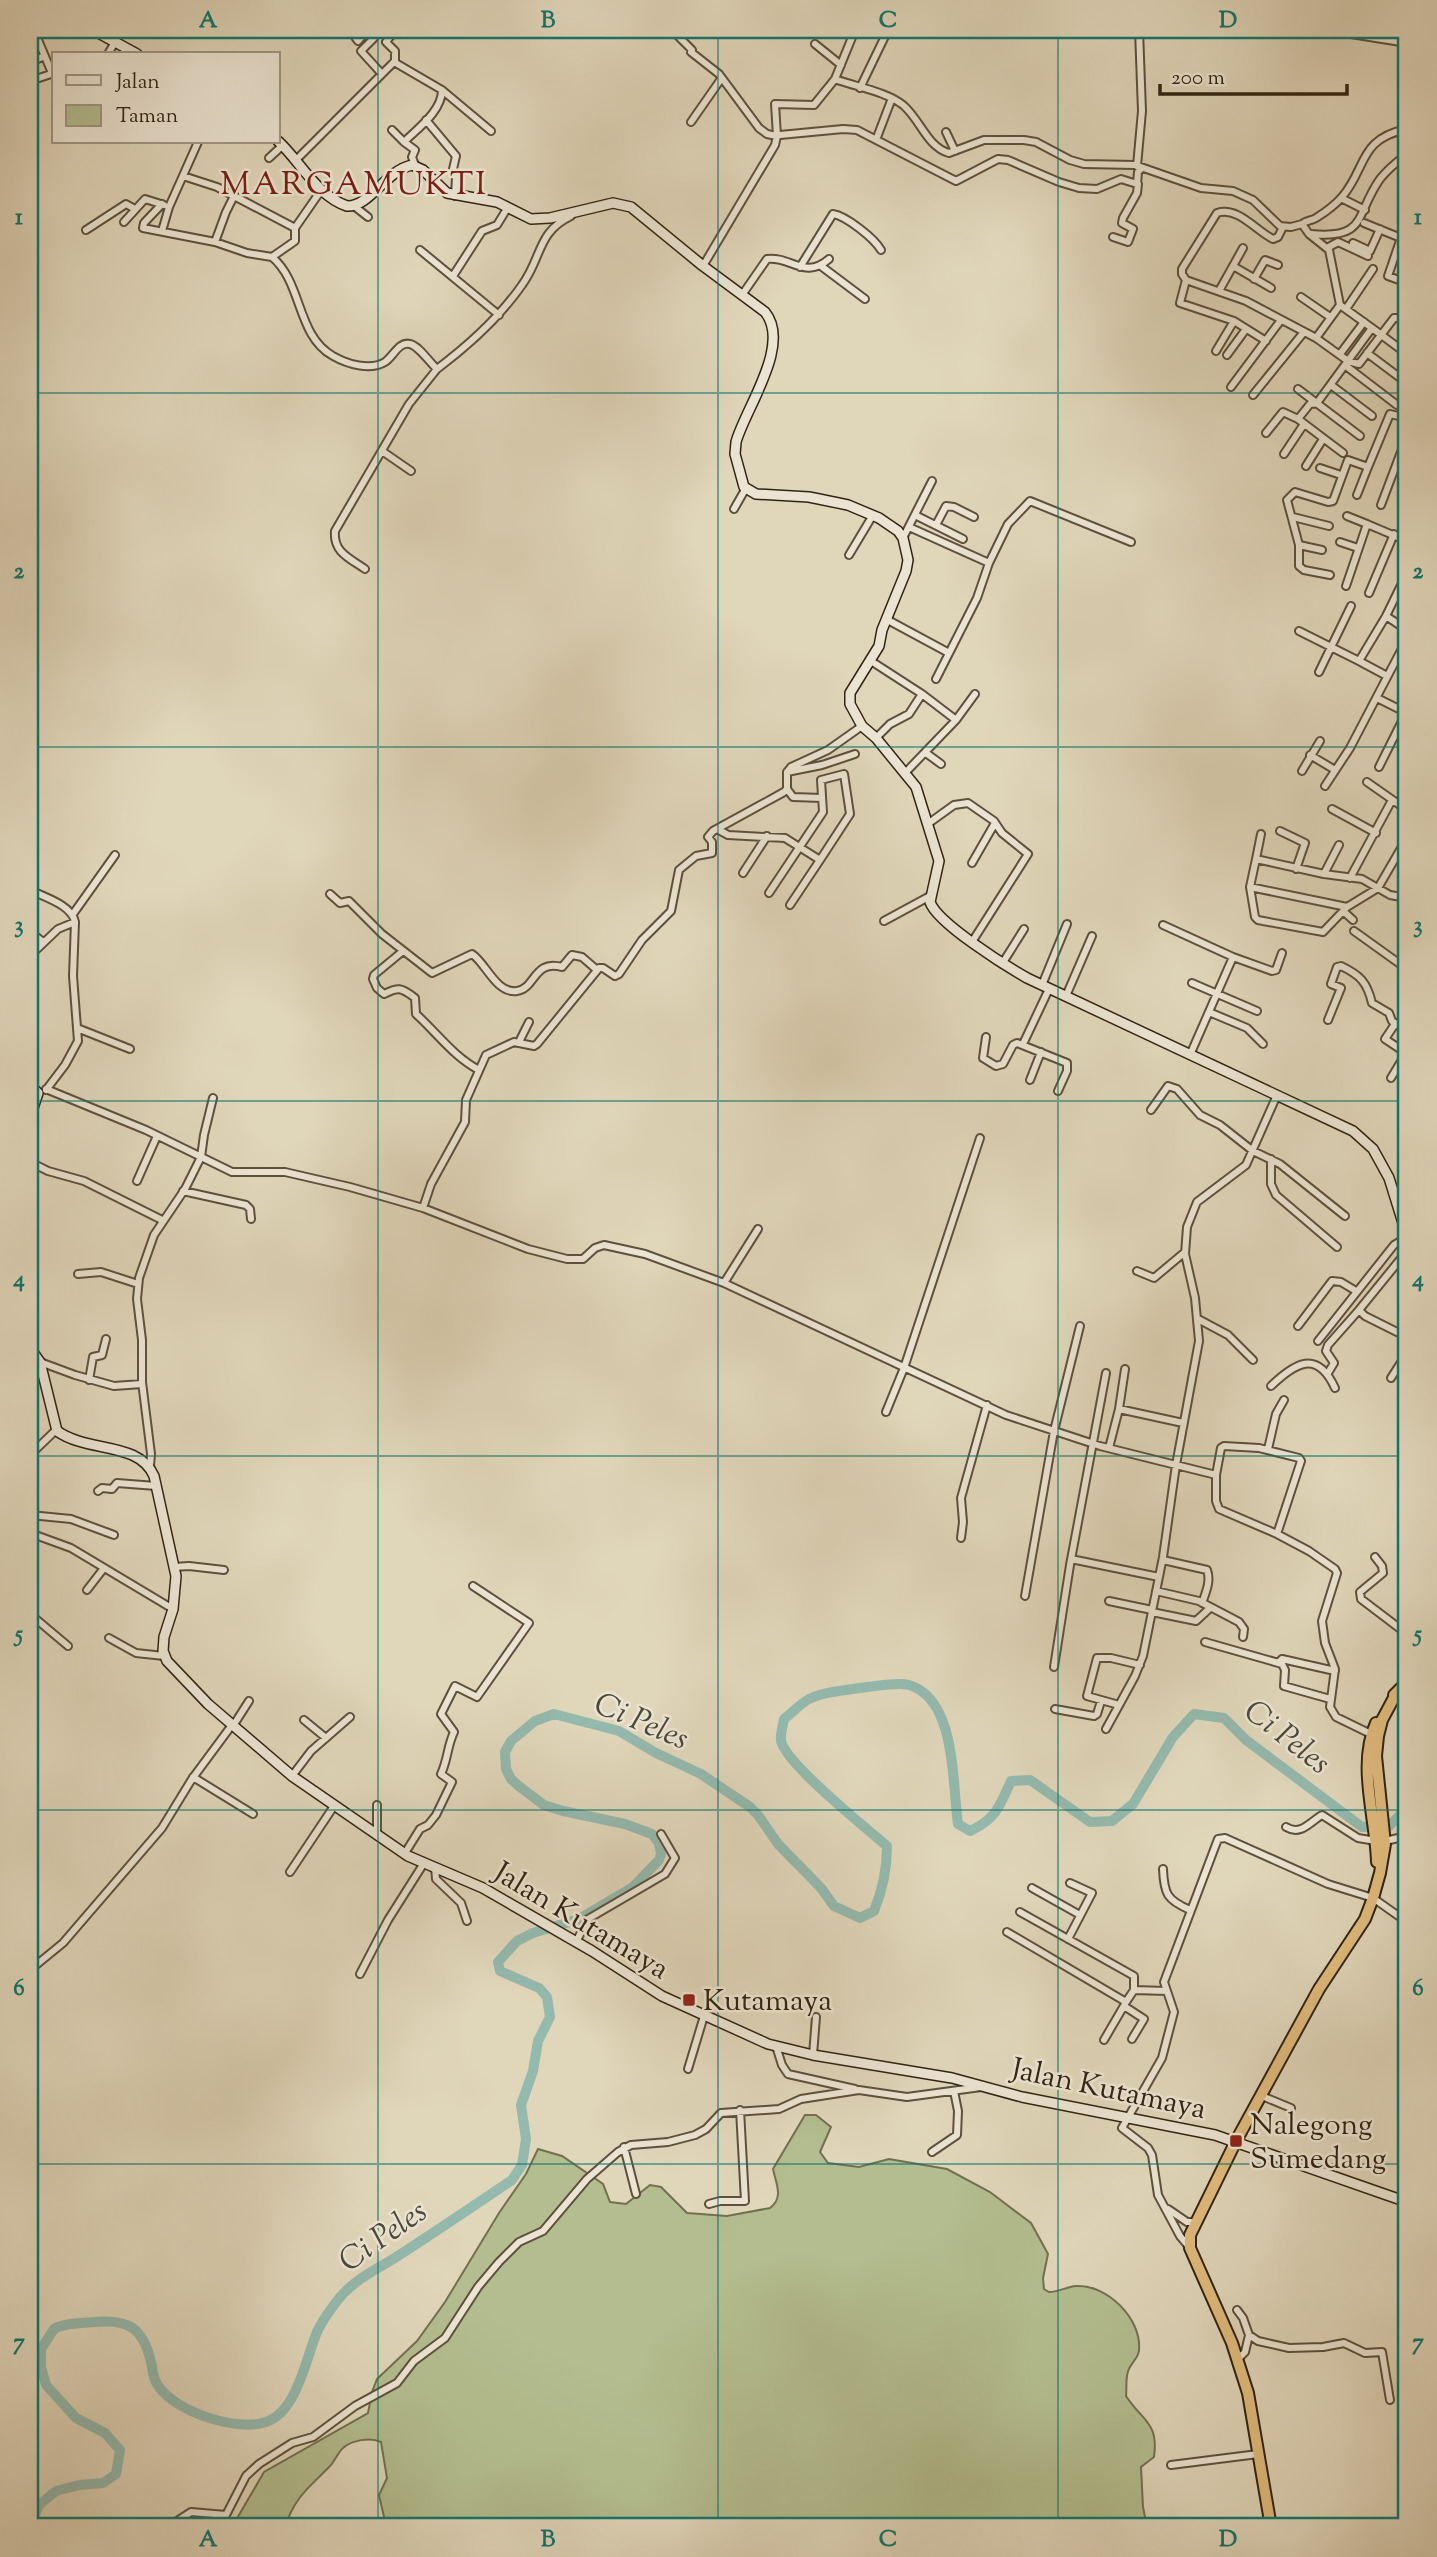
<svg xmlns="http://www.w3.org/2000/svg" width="1437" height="2557" font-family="'Sorts Mill Goudy',serif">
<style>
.green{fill:#b3bd8f;stroke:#727051;stroke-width:2}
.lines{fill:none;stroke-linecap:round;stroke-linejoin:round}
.river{stroke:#94b9ad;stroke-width:10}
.street-casing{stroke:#5e503d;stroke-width:10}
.secondary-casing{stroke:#322413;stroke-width:12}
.highway-casing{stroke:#322413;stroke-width:14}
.street{stroke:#ebe4d2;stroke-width:6}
.secondary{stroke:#ebe4d2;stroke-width:9}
.highway{stroke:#e0bb7d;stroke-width:10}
.grid{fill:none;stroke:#0f766e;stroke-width:2;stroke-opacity:0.55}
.poi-dot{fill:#8f2418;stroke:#ebe4d2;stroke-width:2.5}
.labels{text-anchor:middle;stroke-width:5;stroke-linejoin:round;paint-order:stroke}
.street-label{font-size:30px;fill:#322413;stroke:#ebe4d2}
.poi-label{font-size:30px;fill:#322413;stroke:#ebe4d2;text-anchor:start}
.water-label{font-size:32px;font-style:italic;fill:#4a493a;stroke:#ebe4d2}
.quarter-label{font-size:33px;letter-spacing:2px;fill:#7a1f14;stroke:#ebe4d2}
.neatline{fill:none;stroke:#0f766e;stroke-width:2.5}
.grid-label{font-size:23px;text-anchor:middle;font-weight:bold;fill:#0f766e}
</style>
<rect width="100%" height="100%" fill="#e0d6ba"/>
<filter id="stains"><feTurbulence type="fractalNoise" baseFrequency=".00286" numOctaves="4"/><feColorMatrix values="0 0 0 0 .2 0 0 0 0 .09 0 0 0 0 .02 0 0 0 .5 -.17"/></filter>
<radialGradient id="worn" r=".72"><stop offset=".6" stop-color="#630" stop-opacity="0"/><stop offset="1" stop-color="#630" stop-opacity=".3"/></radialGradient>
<!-- green -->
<path class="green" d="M805,2115H816L831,2127L820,2152L828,2163L859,2167L889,2159L947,2169L990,2192L1031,2223L1048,2254L1043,2278L1044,2289L1049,2292C1058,2292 1066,2287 1076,2286C1107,2284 1142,2319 1139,2350C1139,2357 1132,2362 1129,2369C1125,2376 1127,2388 1126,2396C1142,2421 1159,2422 1154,2457L1141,2467L1143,2507L1147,2527H398L384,2517L379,2495L387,2478L381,2442C370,2437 352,2440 343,2448C338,2452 335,2461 330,2466C309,2488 295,2496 285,2527H232L264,2472L368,2413L372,2392L377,2379L417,2341L445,2302L499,2213L526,2174L538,2149L562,2156L603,2184L610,2202L626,2204L650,2185L661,2187L687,2213L727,2216L770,2208C784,2198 776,2183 773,2169Z"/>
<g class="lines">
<!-- river -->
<path class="river" d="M30,2527L39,2505L56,2491L79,2485L103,2483L116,2474L120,2450L105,2433L76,2418L46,2385L41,2367V2349L54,2329C63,2323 84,2323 95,2322C129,2319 143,2328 151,2362C153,2371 153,2380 159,2387C177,2412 237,2432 266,2422C297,2412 306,2358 317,2332C321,2323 328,2313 334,2305C352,2279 377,2270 401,2254C438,2230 475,2205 512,2180L522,2165L526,2139L521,2105L533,2071L538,2041L550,2017L547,1997L539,1988L500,1971L498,1962L517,1941L533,1933L579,1919L633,1887L659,1860L661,1854L659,1843L652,1834L625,1824L563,1811L544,1805L520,1787L511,1779L506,1769L505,1752L511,1741L535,1721L554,1714L619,1731L656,1753L701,1774L750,1807L758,1815L778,1844L821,1888L834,1906L860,1918L874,1911C883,1889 887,1870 887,1846C866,1828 786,1764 781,1741C780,1735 783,1725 784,1719C792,1713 800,1704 809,1699C826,1691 848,1690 867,1687C879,1686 897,1682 909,1685C957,1699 952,1785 958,1824L970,1831C997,1818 999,1807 1011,1781L1030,1780L1090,1822L1112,1821L1133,1804L1173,1737L1194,1714L1224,1718L1246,1740L1362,1827L1389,1826L1407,1808"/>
<!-- street casing -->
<g class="street-casing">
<path id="street" d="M350,30L358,41L366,32L374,38L361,51L381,73
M389,30L393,33L386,42L395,51V62
M672,30L692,50L691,52L719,74L759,128L767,134L777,136L775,104L814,105L835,79C856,87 885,91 903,105C920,119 927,147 949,153L984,140H1024L1036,142L1070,160L1084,164L1135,165L1201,188L1233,191L1253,200L1280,226L1291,227L1302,224L1309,234L1329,250L1340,305L1372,328L1317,403L1310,404L1298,419L1343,453
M1326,30L1407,43
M38,40L52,73
M815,44L841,65
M108,54L115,42
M30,62L45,56
M835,79L855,30
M30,81L54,73
M860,88L888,30
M426,120L456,156L453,169L456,177L455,196
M691,122L721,79
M392,130L404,142
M946,132L955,151
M876,140L892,98
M269,158L283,145
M295,161L394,62L442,90L491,131
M1406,163H1407
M415,165L412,157L415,150L404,142C418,128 442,111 442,90
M1137,166L1142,111L1139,30
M183,176L217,187L295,228
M322,189L295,228V241L272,257C303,283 296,335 333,356C347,364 370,371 385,362C393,357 399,341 410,344C419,346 430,363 437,369C469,345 499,318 522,285C542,258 537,232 571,216
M1341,198L1365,210
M162,204L144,223L143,228L215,242L247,253L272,257
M354,206L368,217
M124,222L145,199L164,205
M1364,223L1401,238
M1302,224C1307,220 1311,221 1316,218C1324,213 1336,204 1342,197C1367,168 1358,139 1407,129
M1404,229L1388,276L1407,283
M86,230L126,204L135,209
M162,231L169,207L198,142
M1311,234C1366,239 1355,217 1378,182C1385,171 1397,162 1407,154
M1113,237L1128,242L1133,229L1122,223L1123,218L1137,193L1138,184
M215,242L226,212L234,196
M1353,243L1370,251L1380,229
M1327,248L1338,242L1368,256
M420,250L499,315
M703,266L775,145L777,136L780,135L843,129L857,130L956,181L998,159L1008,160L1059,182L1079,188L1097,189L1121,179L1137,184L1138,172L1141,169
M821,266L865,299
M1233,266L1271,288
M800,267L833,214C846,216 874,238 881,250
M453,276L482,231L497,225L508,207
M1254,279L1265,260L1278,265
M1186,280L1182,274V269L1217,213C1238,206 1256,231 1273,239L1278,237L1283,227
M1219,291L1243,248
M742,295L767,259C791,256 805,280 829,259
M1301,297L1330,317
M1346,309L1373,269
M1234,321L1180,303L1186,280L1246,301L1316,338L1340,305
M1372,328L1407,354
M1316,338L1348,361L1359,364L1394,318H1398L1407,324
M1216,351L1234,321L1266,341
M1367,353L1407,383
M1340,354L1364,322
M1227,355L1246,329
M1346,366L1397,405
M1331,385L1372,416
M1231,387L1281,320
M1298,389L1360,436
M1253,395L1304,332
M1266,433L1283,412L1298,419
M382,451L411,471
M1284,454L1304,424
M1306,466L1323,439
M1320,468L1341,475
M1357,495L1368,467
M1381,505L1407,436
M734,509L746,488
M1405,513L1407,507
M915,515L963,539
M1347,516L1367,524
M1293,517L1329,526
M936,525L946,506L954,507L974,517
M909,527L989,563L1008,524L1030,501L1131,542
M903,538L932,481
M1340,542L1358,548
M1299,545L1322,550
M849,555L873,515
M365,569C349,558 333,552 335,531L409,404L437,369
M1330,575L1304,570L1299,566V545L1287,500L1295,492L1328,502L1333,501L1348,460L1368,467L1390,414L1407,418
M1346,586L1367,524L1407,541
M1369,593L1394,534
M1386,616L1407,630
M886,619L949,653
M1299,631L1359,661
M871,661L922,694
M1319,672L1351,606
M1387,676L1359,661L1386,616L1407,573
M936,679L977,598L989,563
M1377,698L1407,713
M876,738L890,724L909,714L922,694L956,720
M926,753L941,764
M855,754L822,765L787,772L791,767L828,750L862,726
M1310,755L1335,770
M1379,767L1407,711
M1302,771L1320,741
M906,772L956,720L975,694
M1367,782L1407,810
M1325,786L1350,748L1407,639
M787,789L793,797L822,798
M1332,809L1376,833
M929,823L954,805L968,803L994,821L1002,833L1028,854L972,942
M717,829L728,835L785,838L820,860L790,905
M1280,831L1305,843L1296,869
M1256,859L1261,834
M972,863L995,823
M743,873L767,836
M1324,874L1339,845
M1350,878L1392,800
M1250,887L1347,907L1378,888L1407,838
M30,890C44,897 72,905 75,922L73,976L78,1041L65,1065L46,1090
M769,893L823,812L821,780L844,774L850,814L820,860
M330,894L340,903L349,901L382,934L432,973L472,954C486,963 496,994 517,991C535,989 534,959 562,967L572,955L582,957L597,970
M1347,907L1323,932L1258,920L1255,917L1250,887L1256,859L1324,874L1362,879L1390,895L1407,898
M1343,911L1353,920
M73,914L115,855
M884,921L932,895
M1163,925L1233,957L1272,971L1276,970L1282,953
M1354,931L1407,969
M30,932L43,942
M35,951L58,929L75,922
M403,951L374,975L373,979L377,988L384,994C398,987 401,987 415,998L416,1014C438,1034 453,1056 479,1070
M1002,964L1024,929
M1192,983L1257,1011
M1042,985L1067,924
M1066,996L1092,936
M1209,1012L1247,1028L1263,1044
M1328,1020L1341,988L1331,984L1337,967L1341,966C1360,975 1367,982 1372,1003L1389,1013L1392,1021L1407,1031
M77,1028L130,1049
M986,1037L983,1058L996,1066L1003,1064L1013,1045L1017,1043L1067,1063V1071L1058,1091
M519,1042L529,1022
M1023,1044L1049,989
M1190,1055L1233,957
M1391,1078L1406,1053L1385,1039L1395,1024
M1030,1080L1041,1052
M46,1089L146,1130L232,1172H285L350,1187L423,1208L528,1249L567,1259H583L595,1248L604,1245L645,1254L724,1283L1006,1415L1100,1446L1216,1475V1501L1219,1509L1277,1534L1309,1551L1335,1569L1337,1573L1322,1621L1325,1643L1335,1669L1330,1707L1336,1717L1373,1735
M1151,1110L1168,1086L1177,1089L1200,1115L1220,1125L1253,1151L1280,1164L1345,1216
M1271,1159V1184L1276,1195L1337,1247
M30,1162L48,1171L84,1181L162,1220
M137,1181L157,1136
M183,1191L246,1205L250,1209L251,1219
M423,1208L431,1184L465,1122L466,1100L486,1055L514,1042L534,1046L537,1044L599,968H603L615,976L619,974L642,940L671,911L679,870L696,856L712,853V842L708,837L713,831L784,792L787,789V772
M1402,1218L1404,1211L1403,1170L1407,1141
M1407,1251L1359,1310L1365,1316L1407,1337
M1137,1271L1154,1278L1185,1252
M78,1274L101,1272L138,1284
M724,1283L758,1229
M1198,1319L1228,1335L1253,1360
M1298,1326L1332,1281L1341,1282L1356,1291
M1318,1341L1394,1245L1407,1237
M40,1362L75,1375L114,1386L142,1384
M1328,1373L1334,1363L1326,1351L1328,1345L1359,1310
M1391,1378L1407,1353
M89,1380L93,1357L102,1355L106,1339
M1271,1386C1295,1363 1317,1349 1335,1388
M1119,1409L1183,1423
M886,1412L904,1368L980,1138
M1109,1448L1119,1409L1125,1369
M1268,1449L1276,1414L1284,1400
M30,1455L56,1430
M150,1466L151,1454L142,1382V1340L137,1299L139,1278L154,1235L185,1189L201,1157L204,1135L213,1098
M1216,1475L1221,1448L1224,1446L1259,1448L1299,1458L1301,1461L1277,1534
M98,1491L102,1488L112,1489L117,1483L156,1486
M30,1515L71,1519L114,1535
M30,1533L71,1548L173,1609
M961,1538L963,1522L961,1498L987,1405
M1375,1557L1382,1566L1383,1573L1360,1592L1361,1599L1407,1634
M1071,1559L1159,1577
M1163,1560L1207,1570C1211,1581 1206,1592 1202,1603
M174,1567L189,1566L224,1570
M87,1590L104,1568
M1156,1591L1199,1601L1239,1622L1244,1629L1243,1637
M1025,1596L1054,1431L1080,1326
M1109,1601L1152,1610
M1152,1612L1196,1621L1210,1608
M30,1614L68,1646
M109,1638L136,1653L164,1656
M1205,1642L1282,1664L1285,1670L1284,1686L1330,1699
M1278,1663L1282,1659L1335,1671
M1054,1667L1070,1565L1106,1373
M1119,1705L1087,1696L1097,1658H1111L1140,1665
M1055,1709L1094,1716L1097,1714L1101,1701
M304,1720L326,1738
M233,1726L249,1701
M1106,1729L1135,1676L1143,1656L1163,1557L1176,1465L1199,1341L1195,1298L1185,1254L1187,1227L1197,1202L1246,1165L1277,1095
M292,1776L311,1751L350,1717
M193,1777L253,1814
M377,1805V1835
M1286,1827C1301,1836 1310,1822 1322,1815L1358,1838L1376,1841
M1385,1841L1407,1836
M405,1853L420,1829L428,1825L436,1815L452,1782L441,1774C448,1759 447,1747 454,1732L441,1714L455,1686L477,1697L529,1623L473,1586
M435,1867L436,1879L461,1903L467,1921
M1163,1869C1164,1894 1167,1900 1190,1910
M290,1872L334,1806
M1032,1888L1080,1915
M1020,1912L1134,1976V1990L1167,1991
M1007,1932L1126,2002L1134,1990
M1068,1939L1092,1893L1070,1883
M576,1942L588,1919L665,1874L675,1858L661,1834
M30,1970L63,1943L162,1828L192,1779L232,1725
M360,1974L388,1920L424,1863
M1124,2006L1144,2019L1132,2039
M1104,2040L1125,2004
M776,2046L782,2065L788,2074L855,2089
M813,2055L816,2017
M688,2069L704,2016
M1262,2096L1291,2108
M624,2147L636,2194
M932,2152L957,2135L958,2111L954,2091
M709,2204L720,2201H745L740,2110
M1168,2209L1187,2222H1195
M1190,2248L1180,2236L1158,2195L1152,2155L1148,2148L1122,2128L1162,2058L1174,2012L1164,1982L1218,1839L1225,1838L1328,1884L1373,1898L1407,1922
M1237,2310L1243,2318L1249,2335
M1238,2359L1245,2352L1249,2335L1258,2341L1289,2348L1323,2347L1344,2343L1365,2353L1382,2352L1390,2400
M1171,2465L1258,2454
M168,2527L191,2512L226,2515L246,2476L259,2464L292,2443L313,2437L355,2406L397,2383L414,2361L445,2338L478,2287L499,2262L519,2242L543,2231L587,2179L618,2152L631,2145L668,2142L695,2135L706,2129L721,2113L779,2109L801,2099L859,2090L907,2097L981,2087"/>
</g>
<!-- secondary casing -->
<g class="secondary-casing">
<path id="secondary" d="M93,30L137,54
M278,141C300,161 317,196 347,206C370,207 385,171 412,165L423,170L447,193L497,202L531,219L550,218L613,203L631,207L703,266L765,312C792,345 745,409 736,442L735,454L744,487L756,494L809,497L848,505L879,518L898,531L903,538L908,560L906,571L882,630L879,646L850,693V704L862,726L876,738L916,787L939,861L930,902C937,923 1006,966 1027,978L1353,1131L1373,1149L1389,1178L1407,1236
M30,1085L38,1093L30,1117
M30,1348L40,1362L57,1431C88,1453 139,1441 154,1476L176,1576L173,1609L164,1637L163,1651L167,1661L208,1704L292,1776L408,1856L483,1888L592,1951L662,1996L768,2044L813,2055L952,2078L1022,2097L1215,2135L1407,2202"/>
</g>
<!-- highway casing -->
<g class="highway-casing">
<path id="highway" d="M1394,1695L1407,1682
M1376,1723C1357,1765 1376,1818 1377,1862
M1271,2527L1248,2393L1232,2343L1190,2248V2235L1236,2141L1319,1989L1365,1919L1373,1898L1380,1873L1385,1844L1376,1756L1378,1736L1382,1720L1397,1692"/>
</g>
<!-- street -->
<use href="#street" class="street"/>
<!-- secondary -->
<use href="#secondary" class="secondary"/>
<!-- highway -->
<use href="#highway" class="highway"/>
</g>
<!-- grid -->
<path class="grid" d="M378,30V2527M718,30V2527M1058,30V2527M30,393H1407M30,747H1407M30,1101H1407M30,1456H1407M30,1810H1407M30,2164H1407"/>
<!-- markers -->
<g class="poi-dot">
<rect x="682" y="1993" width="14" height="14" rx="3.5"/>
<rect x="1229" y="2134" width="14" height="14" rx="3.5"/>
</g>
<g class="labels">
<!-- street labels -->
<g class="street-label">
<text transform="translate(582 1920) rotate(31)" y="10">Jalan Kutamaya</text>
<text transform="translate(1109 2088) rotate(12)" y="10">Jalan Kutamaya</text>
</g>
<!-- poi labels -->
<g class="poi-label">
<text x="703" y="2010">Kutamaya</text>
<text x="1250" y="2134">Nalegong<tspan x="1250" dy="34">Sumedang</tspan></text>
</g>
<!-- water labels -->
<g class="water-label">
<text transform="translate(642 1720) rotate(23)" y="11">Ci Peles</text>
<text transform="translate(1288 1736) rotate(38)" y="11">Ci Peles</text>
<text transform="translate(382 2235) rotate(-35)" y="11">Ci Peles</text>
</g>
<!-- quarter labels -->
<g class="quarter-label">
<text x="354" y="194">MARGAMUKTI</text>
</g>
</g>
<!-- margin -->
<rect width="1437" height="2557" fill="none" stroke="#e0d6ba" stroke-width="77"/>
<!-- legend -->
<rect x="52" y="52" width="228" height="91" fill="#ebe4d2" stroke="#a19786" stroke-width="2"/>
<rect x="66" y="75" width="35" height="10" fill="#ebe4d2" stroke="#a19786" stroke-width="2"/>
<text x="116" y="88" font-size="21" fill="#322413">Jalan</text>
<rect x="66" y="105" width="35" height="21" fill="#b3bd8f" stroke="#a19786" stroke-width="2"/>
<text x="116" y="122" font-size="21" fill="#322413">Taman</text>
<!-- scale -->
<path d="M1160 84v10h187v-10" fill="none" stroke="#322413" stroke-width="3.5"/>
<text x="1171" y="84" font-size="21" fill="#322413" stroke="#ebe4d2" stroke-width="5" paint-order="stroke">200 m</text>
<rect x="38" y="38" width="1360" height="2480" class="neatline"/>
<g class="grid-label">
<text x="208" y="27">A</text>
<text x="548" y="27">B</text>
<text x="888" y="27">C</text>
<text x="1228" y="27">D</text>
<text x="19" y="224">1</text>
<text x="1418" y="224">1</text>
<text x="19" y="578">2</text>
<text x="1418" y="578">2</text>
<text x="19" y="932">3</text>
<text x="1418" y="932">3</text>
<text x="19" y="1286">4</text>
<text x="1418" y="1286">4</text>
<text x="19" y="1641">5</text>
<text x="1418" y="1641">5</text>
<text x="19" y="1995">6</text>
<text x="1418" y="1995">6</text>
<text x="19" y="2349">7</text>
<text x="1418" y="2349">7</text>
<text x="208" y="2546">A</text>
<text x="548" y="2546">B</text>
<text x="888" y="2546">C</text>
<text x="1228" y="2546">D</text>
</g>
<rect width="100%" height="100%" filter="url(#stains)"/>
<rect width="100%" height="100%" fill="url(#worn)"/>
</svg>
